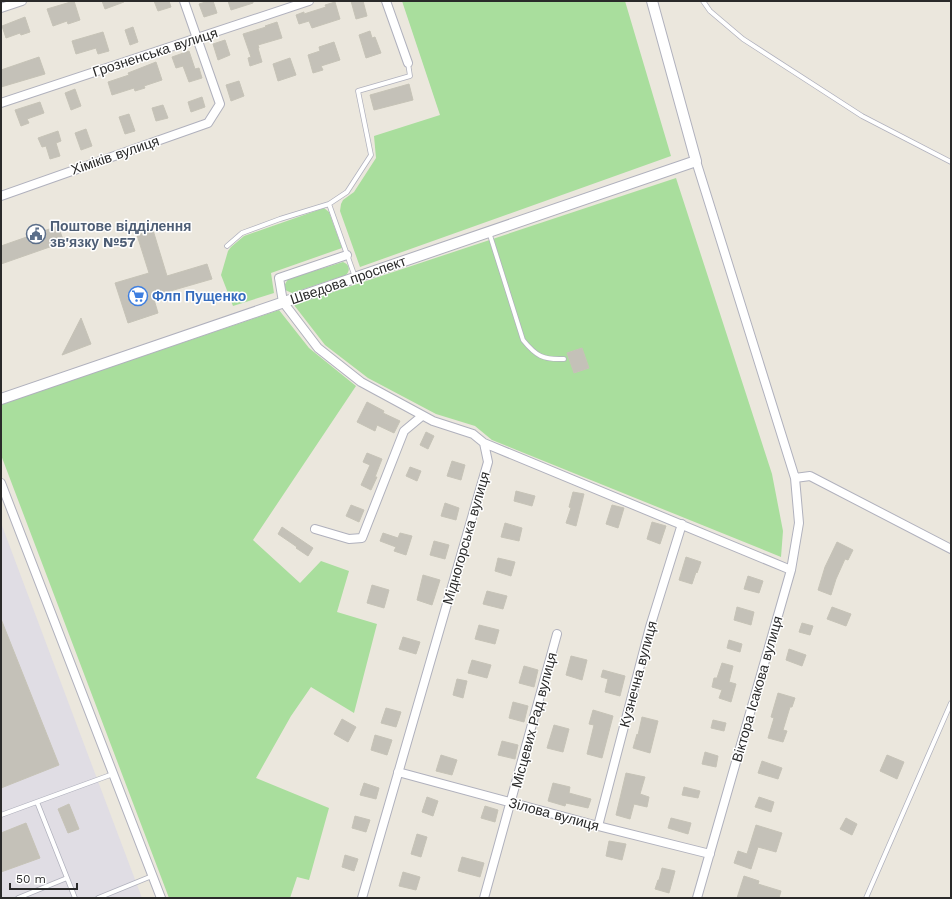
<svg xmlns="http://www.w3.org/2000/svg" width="952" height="899" font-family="'Work Sans',sans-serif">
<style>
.industrial{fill:#e0dde4}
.green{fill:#a9de9d}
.building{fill:#c4c1b8;stroke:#c6c3b7}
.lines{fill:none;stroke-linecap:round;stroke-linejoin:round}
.service-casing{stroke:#b0b1bd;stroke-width:5.5}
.minor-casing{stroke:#b0b1bd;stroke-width:10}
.tertiary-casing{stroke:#b0b1bd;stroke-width:12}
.service{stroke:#fff;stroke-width:4}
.minor{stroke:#fff;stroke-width:8}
.tertiary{stroke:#fff;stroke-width:10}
.labels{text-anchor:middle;stroke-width:3;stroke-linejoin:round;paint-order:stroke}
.street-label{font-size:14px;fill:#2a2a2a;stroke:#fff}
.service-label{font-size:14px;font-weight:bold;fill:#4e5e75;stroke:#fff;text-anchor:start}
.shop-label{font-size:14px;font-weight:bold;fill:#366cbe;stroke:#fff;text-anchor:start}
</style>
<rect width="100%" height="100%" fill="#ebe7dd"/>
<!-- industrial -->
<path class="industrial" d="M1,523L96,776L142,898H1Z"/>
<!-- green -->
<path class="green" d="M402,1H625L671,156L360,267L340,211L341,204L343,200L354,192L376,158L374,136L440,115Z
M676,178L772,474L783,531L781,557L492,440L475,426L436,414L368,378L325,345L294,305Z
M324,208L329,212L342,248L271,273L274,293L233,306L221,275L228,251L231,247L244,236Z
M343,262C349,264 351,270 346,275L292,293L285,290L284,286L288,279Z
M279,310L309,348L356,386L253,540L300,583L321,561L349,571L337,612L377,624L354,713L311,687L291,716L256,778L329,808L309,880L297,877L290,898H169L1,455V404Z"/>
<!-- building -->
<path class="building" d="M74,1L80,20L68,24L67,21L53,26L47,9Z
M102,1H124V2L105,9Z
M154,1H169L171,7L158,11Z
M209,1H213L217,13L204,17L199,4Z
M228,1H253V3L231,10Z
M351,1H363L367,16L356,19Z
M335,2L340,19L312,28L309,21L299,24L296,15L304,12V14L326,7L325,5Z
M25,17L30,32L21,35L20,33L6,38L2,26Z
M277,22L282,38L258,45L259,48H258L262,62L250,66L248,58L251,57L243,34L266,27L265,26Z
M133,27L138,42L130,45L125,30Z
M370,31L372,38L375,37L381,53L366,58L359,35Z
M103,32L109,51L98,54L96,48L76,54L72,41Z
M225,40L230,55L218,60L213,44Z
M334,42L340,60L321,66L323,70L313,73L308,55L320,51L319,47Z
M189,51L195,69L199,68L202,78L189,82L183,66L176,68L172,57Z
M39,57L45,74L1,87V70Z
M290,58L296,75L278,81L273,64Z
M156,62L162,80L144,86L145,88L135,91L134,88L112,95L108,82L129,75L128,73Z
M239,81L244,96L231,101L226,85Z
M409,84L413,100L374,110L370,95Z
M75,89L81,106L71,110L65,93Z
M202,97L205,107L191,112L188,102Z
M40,102L44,113L27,119L29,123L21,126L15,110Z
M163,105L168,118L156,121L152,108Z
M129,114L135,131L125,134L119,117Z
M86,129L92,146L81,150L75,133Z
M58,131L61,141L56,143L60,156L50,159L46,146L42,147L38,138Z
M58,226L64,242L1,264V246Z
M153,230L167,276L207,264L212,279L153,296L158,313L128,323L115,283L149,273L137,235Z
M81,318L91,344L62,355Z
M582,348L589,368L574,373L567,353Z
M367,402L384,411L383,413L400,421L394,433L377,425L375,431L357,422Z
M426,432L434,436L428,449L420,445Z
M367,453L382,459L375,477H377L371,490L361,485L370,465L363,462Z
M452,461L465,465L461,480L447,476Z
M410,467L421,471L417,481L406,476Z
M516,491L535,496L532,506L514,501Z
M573,492L584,494L576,526L566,523L571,508L569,507Z
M445,503L459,508L456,520L441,516Z
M351,505L364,510L359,522L346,516Z
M612,505L624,508L618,528L606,524Z
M652,522L666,526L660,544L647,539Z
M505,523L522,528L519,541L501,537Z
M282,527L313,548L308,556L296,548L297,547L278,534Z
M383,533L398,538L400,533L412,536L406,555L394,551L396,547L380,541Z
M434,541L449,545L445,559L430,555Z
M837,542L853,550L848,560L845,559L836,579L831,595L818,590L825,567Z
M686,557L701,562L697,573L696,572L692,584L679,580Z
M498,558L515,562L511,576L495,571Z
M423,575L440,580L432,605L417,600Z
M748,576L763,581L759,593L744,589Z
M372,585L389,590L384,608L367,603Z
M487,591L507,596L503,609L483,604Z
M737,607L754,612L751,625L734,620Z
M832,607L851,614L846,626L827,619Z
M1,619L59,765L1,788Z
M802,623L813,626L810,635L799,632Z
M479,625L499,630L495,644L475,639Z
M403,637L420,642L416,654L399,649Z
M729,640L742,644L740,652L727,648Z
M789,649L806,655L802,666L786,660Z
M571,656L587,660L582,680L566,675Z
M472,660L491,665L487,678L468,673Z
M722,663L733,666L729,682L736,684L731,702L719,698L722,690L712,687L714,678H717Z
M524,666L538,670L534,687L519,683Z
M603,670L625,676L620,696L605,692L608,679L601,677Z
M457,679L467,681L463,698L453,695Z
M778,693L795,698L792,707H790L783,730L787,731L783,742L768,738L774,718L771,717Z
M513,702L528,706L524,722L509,718Z
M386,708L401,712L396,727L381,723Z
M593,710L613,716L602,758L587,754L594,725L589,724Z
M642,717L658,721L650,753L633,748L637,734L638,735Z
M342,719L356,727L348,742L334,734Z
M713,720L726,723L724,731L711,728Z
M554,725L569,729L563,752L547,748Z
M375,735L392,740L387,755L371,750Z
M502,741L518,745L515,759L498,755Z
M705,752L718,756L716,767L702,764Z
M441,755L457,760L452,775L436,771Z
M887,755L904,762L897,779L880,771Z
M762,761L782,768L778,779L758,773Z
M626,773L645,777L640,794L649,797L647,807L634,804L630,819L616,815Z
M364,783L379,788L376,799L360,795Z
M553,783L570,787L569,793L591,799L588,808L566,803L565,806L548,801Z
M684,787L700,791L698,798L682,795Z
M427,797L438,801L433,816L422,812Z
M759,797L774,802L771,812L755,807Z
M69,804L79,829L68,833L58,809Z
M485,806L498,810L495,822L481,818Z
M355,816L370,820L366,832L352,828Z
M671,818L691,823L688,834L668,828Z
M846,818L857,824L852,835L840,829Z
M26,823L40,858L1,872V833Z
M756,825L782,833L776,852L758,847L751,869L734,863L738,851L747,854Z
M417,834L427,837L421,857L411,854Z
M609,841L626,844L622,860L606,856Z
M345,855L358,859L354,871L342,867Z
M462,857L484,863L480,877L458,871Z
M662,868L675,871L669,893L655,889L658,880H659Z
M403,872L420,877L416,890L399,886Z
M744,876L759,881L758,884L781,891L779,898H737Z"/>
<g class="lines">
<!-- service casing -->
<g class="service-casing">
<path id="service" d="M703,1L710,11L743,39L862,116L951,162
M489,232L523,340C536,356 543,360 564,359
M227,246L242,233L280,219L329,204
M355,277L329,204L347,192L371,155L358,91L410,76L408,63
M37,802L75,898
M1,815L113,774
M18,898L67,878
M98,898L152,876
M866,898L951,703"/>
</g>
<!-- minor casing -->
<g class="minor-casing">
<path id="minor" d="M386,1L408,63
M1,8L22,1
M1,103L309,1
M696,161L795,478L799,523L791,570L697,898
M1,196L208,123L220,104L184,1
M347,255L279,278L283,302L318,348L361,382L433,421L473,434L484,443L488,462L362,898
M484,443L791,570
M795,478L810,476L951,549
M1,483L161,898
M315,529L349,539L362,538L404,431L422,416
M398,772L598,826L710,854
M598,826L650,627L682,524
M484,898L557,634"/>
</g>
<!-- tertiary casing -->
<g class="tertiary-casing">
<path id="tertiary" d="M1,399L696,161L652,1"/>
</g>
<!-- service -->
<use href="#service" class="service"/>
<!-- minor -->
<use href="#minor" class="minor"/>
<!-- tertiary -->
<use href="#tertiary" class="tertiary"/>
</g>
<!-- icons -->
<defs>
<g id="civic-ring" transform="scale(1)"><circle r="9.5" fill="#fff" stroke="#5c6f8a" stroke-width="1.5"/><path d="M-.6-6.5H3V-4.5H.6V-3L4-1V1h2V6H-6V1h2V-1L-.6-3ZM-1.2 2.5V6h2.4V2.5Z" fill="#5c6f8a"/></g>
<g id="supermarket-ring" transform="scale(1)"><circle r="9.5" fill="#fff" stroke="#3f7fe0" stroke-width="1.5"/><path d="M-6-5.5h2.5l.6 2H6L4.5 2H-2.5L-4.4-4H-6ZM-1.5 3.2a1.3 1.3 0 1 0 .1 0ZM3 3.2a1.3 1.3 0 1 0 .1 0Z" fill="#3f7fe0"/></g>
</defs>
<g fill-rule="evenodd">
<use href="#civic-ring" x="36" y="234"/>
<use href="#supermarket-ring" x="138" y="296"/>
</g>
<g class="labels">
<!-- street labels -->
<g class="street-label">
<text transform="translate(155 52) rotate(-18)" y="5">Грозненська вулиця</text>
<text transform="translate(115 155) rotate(-19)" y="5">Хіміків вулиця</text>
<text transform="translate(348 280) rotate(-19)" y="5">Шведова проспект</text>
<text transform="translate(466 538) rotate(-74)" y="5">Мідногорська вулиця</text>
<text transform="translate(638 674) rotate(-75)" y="5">Кузнечна вулиця</text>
<text transform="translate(757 689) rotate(-74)" y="5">Віктора Ісакова вулиця</text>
<text transform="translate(534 720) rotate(-75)" y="5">Місцевих Рад вулиця</text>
<text transform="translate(554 814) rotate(15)" y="5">Зілова вулиця</text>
</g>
<!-- service labels -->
<g class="service-label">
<text x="50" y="231">Поштове відділення<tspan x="50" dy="16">зв'язку №57</tspan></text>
</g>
<!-- shop labels -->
<g class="shop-label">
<text x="152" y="301">Флп Пущенко</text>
</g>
</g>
<!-- border -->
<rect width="952" height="899" fill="none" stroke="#2a2a2a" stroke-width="4"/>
<!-- scale -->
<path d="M10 883v6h67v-6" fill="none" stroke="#2a2a2a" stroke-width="2"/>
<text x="16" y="883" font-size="12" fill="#2a2a2a" stroke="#ffffff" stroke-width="3" paint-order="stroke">50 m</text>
</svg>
